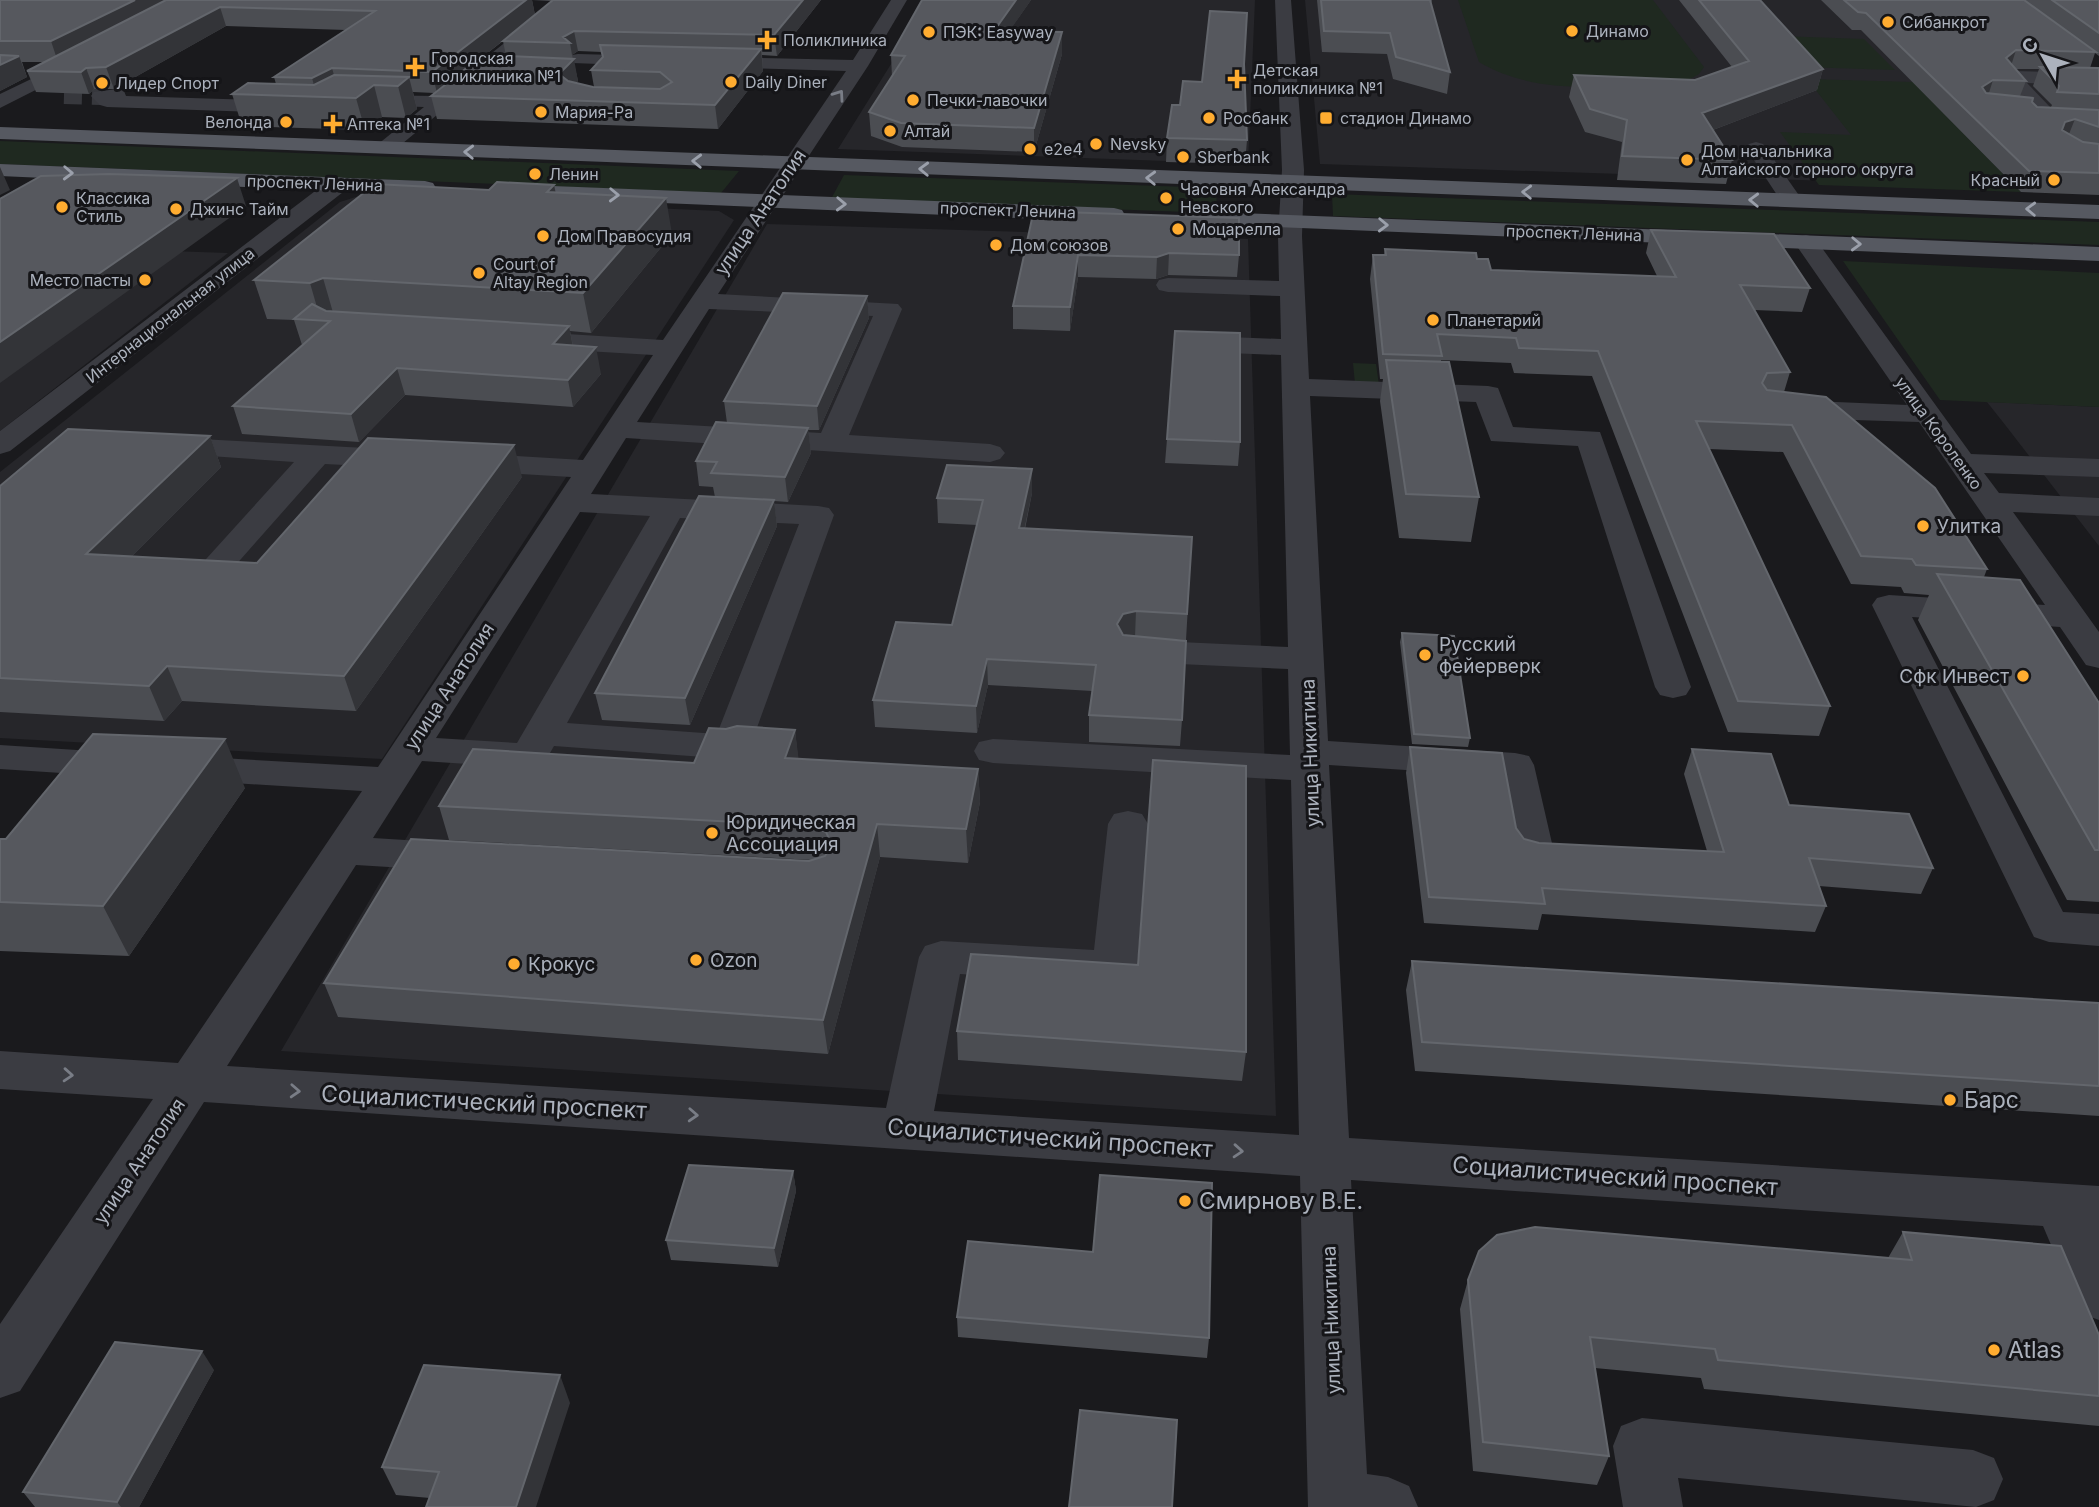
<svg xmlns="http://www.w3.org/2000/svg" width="2099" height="1507" font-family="Inter,sans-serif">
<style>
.built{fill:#26262a}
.green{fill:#1f2920}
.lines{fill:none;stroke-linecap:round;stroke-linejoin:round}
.minor-tunnel{stroke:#37383d;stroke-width:18;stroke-dasharray:18 10;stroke-linecap:butt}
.minor{fill:#3b3c42;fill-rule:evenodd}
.major{fill:#565961;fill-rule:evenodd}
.wall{fill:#4b4d52;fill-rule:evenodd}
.shaded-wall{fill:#333438}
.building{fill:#56585e;stroke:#63666c;stroke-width:2}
.oneway{stroke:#797d86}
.oneway2{stroke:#9ba0ab}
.poi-dot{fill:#ffac30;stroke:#151518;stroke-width:2.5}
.labels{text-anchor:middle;stroke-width:6;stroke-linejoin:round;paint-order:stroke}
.far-poi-label{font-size:16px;fill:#acb2bd;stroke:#151518;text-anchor:start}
.far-street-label{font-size:16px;fill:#acb2bd;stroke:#151518}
.street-label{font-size:19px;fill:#acb2bd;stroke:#151518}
.poi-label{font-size:19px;fill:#acb2bd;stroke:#151518;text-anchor:start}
.near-poi-label{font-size:23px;fill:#acb2bd;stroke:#151518;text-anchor:start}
.near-street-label{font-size:23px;fill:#acb2bd;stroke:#151518}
</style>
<rect width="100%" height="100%" fill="#1a1a1d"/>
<!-- built -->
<path class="built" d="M931,0H1255L1248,164L838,149Z
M1305,0H1991L2099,80V190L1320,164Z
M362,195L719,211L734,220L382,759L0,738V472L340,202Z
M767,224L1248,239L1276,1116L281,1051Z
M112,249L228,253L0,431V276Z
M1987,402L2099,407V546L2006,426Z"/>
<!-- green -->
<path class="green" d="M1458,0H1653L1704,67L1699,74L1688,80C1620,85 1541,99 1479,62Z
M1776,36L1864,39L1895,70L1802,67Z
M1807,79L1913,82L2021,192L1819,185L1780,132L1851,135Z
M0,141L739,171L721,193L0,164Z
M844,175L1217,188L1216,213L831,199Z
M1332,194L2099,222V245L1333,216Z
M1843,261L2099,273V407L1940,400Z
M1353,363L1376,364L1379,385L1355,384Z"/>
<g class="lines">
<!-- minor-tunnel -->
<path class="minor-tunnel" d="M64,95L101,96"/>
<!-- minor -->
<path class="minor" d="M558,0H576L391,153H377L374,149L377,145L424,107L362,105L355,103L352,99L355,95L438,96Z
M891,0H907L868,66L718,294L898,304L902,309L849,435L990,444L1000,447L1005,453L1000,459L990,462L626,438L591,494L818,506L829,508L834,515L750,747L745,755L731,759L554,746L543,765L529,768L422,761L373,838L454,843L469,847L475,857L469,867L454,871L356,865L227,1066L886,1108L919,957L925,946L941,941L1094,950L1108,824L1114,814L1128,811L1142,814L1148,824L1137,968L1131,980L1115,984L960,974L934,1111L1299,1135L1291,780L993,763L979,760L974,751L979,742L993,739L1290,755L1288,669L1136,662L1123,659L1118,651L1123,643L1136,640L1288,647L1281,355L1203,352L1194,350L1190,344L1194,338L1203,336L1281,339L1280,296L1168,292L1159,290L1156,285L1159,280L1168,278L1279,281L1278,236L1282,170L1275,0H1291L1304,170L1302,236L1309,379L1488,386L1498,388L1513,427L1600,432L1691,687L1686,695L1673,698L1660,695L1655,687L1578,446L1491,441L1476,402L1310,396L1328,741L1515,753L1529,756L1534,765L1554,852L1548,862L1533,866L1518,862L1512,852L1498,776L1329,765L1349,1138L2099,1186V1320L2080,1313L2043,1226L1351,1180L1367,1474L1388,1477L1409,1486L1418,1507H1308L1300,1176L204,1102L20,1391L0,1398V1324L153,1099L0,1089V1051L178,1063L362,791L186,780L172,777L167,768L172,759L186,756L378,767L571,477L467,471L456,468L452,462L456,456L467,453L583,460L653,355L519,347L510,345L506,339L510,333L519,331L663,340L846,71L711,67L702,62L711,57L853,60ZM709,309L873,316L821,433L637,422ZM580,512L650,516L517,743L436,738ZM680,518L799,524L717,734L567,723Z
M578,54L654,56L663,61L654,66L572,63L569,59L572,55Z
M79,56L88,61L85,65L0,108V94Z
M2011,71L2099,73V85L2027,83L2050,107L2047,111L2030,115L1982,112L1979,108L1982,104L2025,103L2002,77Z
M117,89L124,91L126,96L287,101L297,107L287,113L107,107L100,105L91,96L94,92Z
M1756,142L1763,144L1803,201L1800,206H1784L1781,201L1746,148L1749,144Z
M339,177L347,179L350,184L347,189L10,451L0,454V431L331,179Z
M1806,235L1814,237L1971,454L2099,459V477L1984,473L1999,493L2099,498V516L2013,512L2099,632V668L2086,665L2060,627L1912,617L2063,912L2099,914V946L2049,942L2034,937L1872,605L1877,598L1889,595L2045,605L1919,422L1789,418L1779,415L1775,409L1779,403L1789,400L1907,405L1794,242L1798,237Z
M163,437L403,450L414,453L418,459L414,465L403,468L325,464L226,576L214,579L202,576L197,569L294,462L153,452L148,446L153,440Z
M0,745L123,753L137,756L142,765L137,774L123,777L0,769Z
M1642,1418L1973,1450L1994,1458L2003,1479L1994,1500L1976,1507L1678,1478L1683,1507H1623L1613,1446L1621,1426Z"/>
<!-- major -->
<path class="major" d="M0,127L2099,205V219L0,139Z
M0,164L425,181L433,183L436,188L433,193L425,195L0,176Z
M527,185L1114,208L1122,210L1125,215L1122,220L1114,222L519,197L516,192L519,187Z
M1188,211L2099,247V261L1180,223L1177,218L1180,213Z"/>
</g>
<!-- wall -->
<path class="wall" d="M0,0H821L777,56L762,55L763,71L718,129L437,119L431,96L434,93L413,92L417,109L406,118L382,117L365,130L242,126L232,94L276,84L274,77L346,30L226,26L114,89H94L89,94L36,92L27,71L44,62H22L27,77L0,91ZM532,0L551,1L535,15ZM503,41L506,56L485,55ZM578,51L602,52L603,58L591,70L594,87L576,83L578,81L572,55Z
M922,0H1031L1009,31L1062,32V54L1034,152L902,147L871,136L869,112L892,77L891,55Z
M1317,0H1432L1431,4L1450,72L1447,94L1393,79L1387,54L1322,52Z
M1679,0H1760L1823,69L1817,90L1713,130L1732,160L1726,184L1617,180L1622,142L1585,132L1569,97L1574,75L1695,80L1732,67Z
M1821,0H2099V56L2095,53L2090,68H2099V195L2021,192L1861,30H1852ZM2016,69H2039L2033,86L2052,105L2051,107H2037L2032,102L2020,96L2026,81Z
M1244,64L1247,140L1245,164L1166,162L1167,138L1180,105L1202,82Z
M554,185L556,193L672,234L591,333L570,331L573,346L601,374L573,407L405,395L359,442L242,434L233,406L302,345L294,320L267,319L254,280L489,190Z
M1033,214L1239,255L1237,277L1168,275L1156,279L1078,277L1070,331L1013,329V306Z
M1651,230L1810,288L1802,312L1754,310L1790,372L1784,392L1987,569L1984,577L2099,703V902L2067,900L1918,620L1929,595L1904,593L1901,587L1851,584L1783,452L1709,449L1830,706L1819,736L1728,732L1592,376L1514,373L1511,363L1441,360V362L1479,497L1471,542L1399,538L1380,401L1383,379H1380L1370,279L1373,255H1384L1385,249L1477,259L1491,270L1657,276L1646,253Z
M867,296L869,318L819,430H808L811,453L788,502L774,501L777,526L690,725L602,720L595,693L715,497L713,487L699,486L696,461L727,423L724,401Z
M210,436L221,467L132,556L257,563L522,477L356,711L182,701L164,721L0,712V486Z
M1167,439L1240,442L1238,466L1165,463Z
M1032,493L1025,529L1192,537L1186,640L1163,639L1182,720L1180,746L1089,742V715L1092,691L988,685L977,733L875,727L873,700L952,625L977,525L938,523L937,498Z
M1402,633L1470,738L1468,747L1412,744L1400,642Z
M726,729L795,730L798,759L978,769L980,802L968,863L880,857L828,1054L338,1017L324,983L814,860L449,840L439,806L694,763Z
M1410,747L1516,828L1524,839L1539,843L1707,851L1684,774L1692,749L1789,805L1933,868L1921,894L1819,886L1826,906L1815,932L1542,914L1538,930L1424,923L1406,773Z
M245,788L129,956L0,951V839H6Z
M1412,961L2099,1003V1116L1415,1071L1406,990Z
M1138,965L1246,1052L1242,1081L958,1060L957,1031Z
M793,1171L796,1191L778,1267L671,1260L666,1240Z
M1903,1232L2099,1335V1426L1704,1389L1701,1378L1595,1368L1609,1456L1597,1485L1473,1471L1460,1309L1468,1280L1888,1258Z
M1093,1252L1209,1338L1207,1358L958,1337L957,1317Z
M214,1370L139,1507H35L23,1492Z
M570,1403L430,1498L396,1495L382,1467Z"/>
<!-- shaded-wall -->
<path class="shaded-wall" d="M135,0H180L58,62L51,41Z
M526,0H532L535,15L437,93L432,72Z
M803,0H821L777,56L774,35Z
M1016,0H1031L995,52L994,31Z
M220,7L226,26L114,89L106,67Z
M574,31L578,51L572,55L570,43L563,37Z
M1062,32V54L1034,152V128Z
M761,49L763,71L718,129L715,105Z
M2016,50L2010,69L2006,58Z
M19,56L27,77L0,91V65Z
M574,59L578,81L563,97L559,74Z
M86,68L94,89L89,94L81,72Z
M332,68L338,89L317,96L312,78Z
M1823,69L1817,90L1697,136L1702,113Z
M409,77L417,109L406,118L398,86Z
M1993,80L1987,99L1982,87Z
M374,85L382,117L365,130L356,98Z
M2075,119L2067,139L2057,142L2065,122Z
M0,167L10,190L0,195Z
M237,178L246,206L0,383V342Z
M554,185L561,220L547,192Z
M666,198L672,234L591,333L583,293Z
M1169,253L1168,275L1156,279L1157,257Z
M1078,255V277L1070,331V307Z
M323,278L334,316L321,321L310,283Z
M867,296L869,318L819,430L817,406Z
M569,326L574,353L553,344Z
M596,347L601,374L573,407L568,380Z
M397,368L405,395L359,442L351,414Z
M808,428L811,453L788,502L785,477Z
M210,436L221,467L100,588L86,554Z
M514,445L522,477L356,711L344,676Z
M1032,469V493L1019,554V528Z
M774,500L777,526L690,725L685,698Z
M1136,611L1135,637L1122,640L1117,624L1123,614Z
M987,659L988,685L977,733L976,706Z
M167,666L182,701L164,721L149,686Z
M795,730L799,762L785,758Z
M225,739L245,788L129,956L103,906Z
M978,769L980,802L968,863L966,829Z
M877,824L880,857L828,1054L823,1020Z
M793,1171L796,1191L778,1267L774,1248Z
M202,1351L214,1370L139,1507H121L117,1502Z
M560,1375L570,1403L536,1507H516Z"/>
<!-- building -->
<path class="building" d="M0,0H135L51,41H0Z
M166,0H526L432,72L332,68L312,78L274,77L375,11L220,7L106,67L86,68L81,72L27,71Z
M553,0H803L774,35L574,31L563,37L570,43L503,41Z
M922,0H1016L994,31L1062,32L1034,128L901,123L869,112L905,56L891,55Z
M1321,0H1430L1450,72L1396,57L1390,33L1324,31Z
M1699,0H1760L1823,69L1702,113L1732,160L1622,156L1627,120L1590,109L1574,75L1695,80L1749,61Z
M1844,0H2024L2096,52L2016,50L2006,58L2026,81L1993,80L1982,87L1986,93L2033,98L2032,102L2037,107L2099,110V127L2075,119L2065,122L2062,130L2083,142L2099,144V173L2029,171L1866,13L1858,12Z
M2052,0H2099V33Z
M1210,11L1247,13L1244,64L1247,140L1167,138L1172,105H1180L1183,81L1202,82Z
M600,45L761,49L715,105L431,96L483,55L574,59L559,74L568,81L593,87L660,89L672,82L660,72L591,70L603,57Z
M0,55L19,56L0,65Z
M2040,67L2099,68V94L2057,92L2059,86Z
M334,75L409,77L398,86L374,85L356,98L232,94L248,83L314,85Z
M109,174L237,178L0,342V199L41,176Z
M497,182L554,185L547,192L666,198L583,293L323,278L310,283L254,280L375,184L489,190Z
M1061,212L1239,218V255L1169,253L1157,257L1078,255L1070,307L1013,306L1033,214L1060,215Z
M1651,230L1774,234L1810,288L1740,285L1790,372L1767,373L1762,383L1767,390L1826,397L1935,488L1987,569L1916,565L1912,559L1861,556L1792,425L1696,421L1830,706L1738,701L1598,351L1519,348L1516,338L1437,334L1442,356L1383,354L1373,255H1386L1385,249L1476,253L1477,259H1488L1491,270L1676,277Z
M783,293L867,296L817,406L724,401Z
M312,304L326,311L569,326L553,344L596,347L568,380L397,368L351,414L233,406L330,321L294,319Z
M1175,331L1240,333V442L1167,439Z
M1386,360L1449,362L1479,497L1406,494Z
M716,422L808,428L785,477L711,473L717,462L696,461Z
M68,429L210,436L86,554L257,563L368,438L514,445L344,676L167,666L149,686L0,678V486Z
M947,465L1032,469L1019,528L1192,537L1187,614L1136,611L1123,614L1117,624L1123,635L1186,641L1182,720L1089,715L1096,665L987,659L976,706L873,700L896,622L952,625L983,500L937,498Z
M699,496L774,500L685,698L595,693Z
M1937,574L2020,580L2099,703V850H2095Z
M1402,633L1454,636L1470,738L1414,734Z
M737,726L795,730L785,758L978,769L966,829L877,824L823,1020L324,983L411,839L809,861L825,856L832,845L826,832L809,826L439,806L473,749L694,763L709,728L726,729Z
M93,734L225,739L103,906L0,902V839H6Z
M1410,747L1502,753L1516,828L1524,839L1539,843L1724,852L1692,749L1771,754L1789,805L1909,814L1933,868L1809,858L1826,906L1542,888L1545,904L1429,897Z
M1153,760L1246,766V1052L957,1031L971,954L1138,965Z
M1412,961L2099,1003V1086L1422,1042Z
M689,1165L793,1171L774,1248L666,1240Z
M1100,1175L1212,1183L1209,1338L957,1317L968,1241L1093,1252Z
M1535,1227L1912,1260L1903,1232L2061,1246L2099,1335V1396L1718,1360L1715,1349L1590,1337L1609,1456L1483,1442L1468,1280L1479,1251L1497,1235Z
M115,1342L202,1351L117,1502L23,1492Z
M424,1365L560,1375L516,1507H426L439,1472L382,1467Z
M1080,1410L1177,1420L1172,1507H1069Z"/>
<!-- one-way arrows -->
<defs><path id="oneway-chevron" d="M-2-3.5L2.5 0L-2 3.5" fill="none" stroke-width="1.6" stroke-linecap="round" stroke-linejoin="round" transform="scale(1.75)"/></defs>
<g class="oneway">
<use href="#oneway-chevron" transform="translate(839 95) rotate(-55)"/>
<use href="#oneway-chevron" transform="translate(68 1075) rotate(4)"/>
<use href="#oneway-chevron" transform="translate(295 1091) rotate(3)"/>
<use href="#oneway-chevron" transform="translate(693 1115) rotate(3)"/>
<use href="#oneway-chevron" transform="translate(1238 1151) rotate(4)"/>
</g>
<g class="oneway2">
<use href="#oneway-chevron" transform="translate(469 152) rotate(-178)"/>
<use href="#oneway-chevron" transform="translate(697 161) rotate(-178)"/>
<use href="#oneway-chevron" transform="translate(924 169) rotate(-178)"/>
<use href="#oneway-chevron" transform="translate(68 173) rotate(2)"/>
<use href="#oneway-chevron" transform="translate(1151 178) rotate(-178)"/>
<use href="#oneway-chevron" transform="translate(1527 192) rotate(-178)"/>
<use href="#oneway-chevron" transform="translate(614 195) rotate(2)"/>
<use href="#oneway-chevron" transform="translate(1754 200) rotate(-178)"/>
<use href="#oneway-chevron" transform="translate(841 204) rotate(2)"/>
<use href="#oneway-chevron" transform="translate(2031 209) rotate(-178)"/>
<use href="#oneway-chevron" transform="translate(1383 225) rotate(2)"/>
<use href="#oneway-chevron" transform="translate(1856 244) rotate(2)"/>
</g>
<!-- markers -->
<g class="poi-dot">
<circle cx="1888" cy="22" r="7"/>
<circle cx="1572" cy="31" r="7"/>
<circle cx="929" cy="32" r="7"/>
<path d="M763.5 29.5h7v7h7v7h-7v7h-7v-7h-7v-7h7z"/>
<path d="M411.5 56.5h7v7h7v7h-7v7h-7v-7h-7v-7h7z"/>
<path d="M1233.5 68.5h7v7h7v7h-7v7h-7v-7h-7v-7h7z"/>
<circle cx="731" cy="82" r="7"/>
<circle cx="102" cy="83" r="7"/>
<circle cx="913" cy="100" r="7"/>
<circle cx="541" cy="112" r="7"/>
<circle cx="1209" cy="118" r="7"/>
<rect x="1319" y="111" width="14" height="14" rx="3.5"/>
<circle cx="286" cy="122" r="7"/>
<path d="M329.5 113.5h7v7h7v7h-7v7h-7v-7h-7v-7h7z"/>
<circle cx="890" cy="131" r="7"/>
<circle cx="1096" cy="144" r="7"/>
<circle cx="1030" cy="149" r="7"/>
<circle cx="1183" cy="157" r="7"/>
<circle cx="1687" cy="160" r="7"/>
<circle cx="535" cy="174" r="7"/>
<circle cx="2054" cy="180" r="7"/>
<circle cx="1166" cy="198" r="7"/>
<circle cx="62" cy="207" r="7"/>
<circle cx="176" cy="209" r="7"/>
<circle cx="1178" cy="229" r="7"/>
<circle cx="543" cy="236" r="7"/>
<circle cx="996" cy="245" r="7"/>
<circle cx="479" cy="273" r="7"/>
<circle cx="145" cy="280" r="7"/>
<circle cx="1433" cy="320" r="7"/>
<circle cx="1923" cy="526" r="7"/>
<circle cx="1425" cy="655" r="7"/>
<circle cx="2023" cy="676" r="7"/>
<circle cx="712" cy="833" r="7"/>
<circle cx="696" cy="960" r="7"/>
<circle cx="514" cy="964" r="7"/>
<circle cx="1950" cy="1100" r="7"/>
<circle cx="1185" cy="1201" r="7"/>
<circle cx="1994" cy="1350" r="7"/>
</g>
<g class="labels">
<!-- far-poi labels -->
<g class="far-poi-label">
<text x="1902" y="28">Сибанкрот</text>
<text x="1586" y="37">Динамо</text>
<text x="943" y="38">ПЭК: Easyway</text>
<text x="783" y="46">Поликлиника</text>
<text x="431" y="64">Городская<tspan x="431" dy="18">поликлиника №1</tspan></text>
<text x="1253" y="76">Детская<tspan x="1253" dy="18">поликлиника №1</tspan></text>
<text x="745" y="88">Daily Diner</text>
<text x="116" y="89">Лидер Спорт</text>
<text x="927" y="106">Печки-лавочки</text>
<text x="555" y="118">Мария-Ра</text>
<text x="1223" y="124">Росбанк</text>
<text x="1340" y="124">стадион Динамо</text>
<text x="272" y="128" text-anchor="end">Велонда</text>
<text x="347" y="130">Аптека №1</text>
<text x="904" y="137">Алтай</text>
<text x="1110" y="150">Nevsky</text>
<text x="1044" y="155">e2e4</text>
<text x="1701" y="157">Дом начальника<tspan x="1701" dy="18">Алтайского горного округа</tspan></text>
<text x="1197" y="163">Sberbank</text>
<text x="549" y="180">Ленин</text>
<text x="2040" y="186" text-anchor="end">Красный</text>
<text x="1180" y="195">Часовня Александра<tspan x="1180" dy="18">Невского</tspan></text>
<text x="76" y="204">Классика<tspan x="76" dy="18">Стиль</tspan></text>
<text x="190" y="215">Джинс Тайм</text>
<text x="1192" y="235">Моцарелла</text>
<text x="557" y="242">Дом Правосудия</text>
<text x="1010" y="251">Дом союзов</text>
<text x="493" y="270">Court of<tspan x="493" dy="18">Altay Region</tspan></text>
<text x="131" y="286" text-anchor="end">Место пасты</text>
<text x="1447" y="326">Планетарий</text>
</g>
<!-- far-street labels -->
<g class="far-street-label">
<text transform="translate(315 183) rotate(2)" y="6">проспект Ленина</text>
<text transform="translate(1008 210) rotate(2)" y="6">проспект Ленина</text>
<text transform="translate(1574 233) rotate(2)" y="6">проспект Ленина</text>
<text transform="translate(170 315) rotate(-38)" y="6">Интернациональная улица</text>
<text transform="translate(1939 433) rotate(54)" y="6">улица Короленко</text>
</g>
<!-- street labels -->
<g class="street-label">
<text transform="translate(760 212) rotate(-56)" y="7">улица Анатолия</text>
<text transform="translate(449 686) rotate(-57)" y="7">улица Анатолия</text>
<text transform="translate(1310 753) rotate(-92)" y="7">улица Никитина</text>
<text transform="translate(139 1161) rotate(-56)" y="7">улица Анатолия</text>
<text transform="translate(1331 1320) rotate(-92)" y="7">улица Никитина</text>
</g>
<!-- poi labels -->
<g class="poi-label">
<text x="1937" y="533">Улитка</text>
<text x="1439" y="651">Русский<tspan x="1439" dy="22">фейерверк</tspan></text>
<text x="2009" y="683" text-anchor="end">Сфк Инвест</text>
<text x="726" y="829">Юридическая<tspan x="726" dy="22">Ассоциация</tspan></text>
<text x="710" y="967">Ozon</text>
<text x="528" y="971">Крокус</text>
</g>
<!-- near-poi labels -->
<g class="near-poi-label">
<text x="1964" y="1108">Барс</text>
<text x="1199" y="1209">Смирнову В.Е.</text>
<text x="2008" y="1358">Atlas</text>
</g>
<!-- near-street labels -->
<g class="near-street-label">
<text transform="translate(484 1102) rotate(3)" y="8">Социалистический проспект</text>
<text transform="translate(1050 1138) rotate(4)" y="8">Социалистический проспект</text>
<text transform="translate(1615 1176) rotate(4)" y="8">Социалистический проспект</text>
</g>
</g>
<!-- north arrow -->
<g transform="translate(2043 56) rotate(309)" stroke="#151518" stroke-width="5" paint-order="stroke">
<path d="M0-5L12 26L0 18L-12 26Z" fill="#acb2bd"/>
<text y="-10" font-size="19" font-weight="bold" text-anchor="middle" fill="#acb2bd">С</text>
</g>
</svg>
